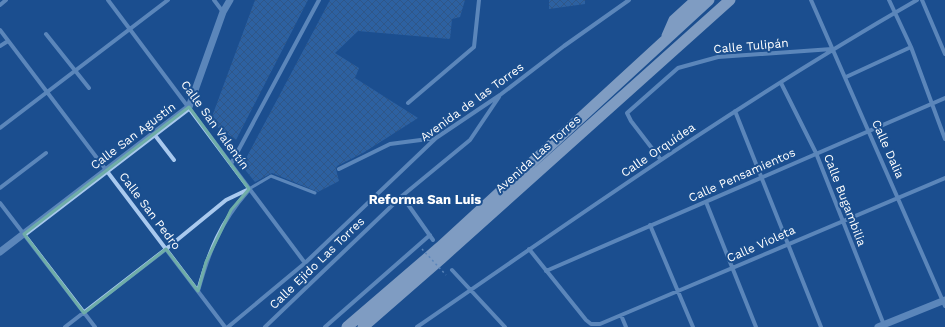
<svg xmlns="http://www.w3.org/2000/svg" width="945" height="327" font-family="'Work Sans',sans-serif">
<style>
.building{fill:url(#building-cross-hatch)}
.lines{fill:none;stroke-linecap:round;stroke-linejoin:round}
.service{stroke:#a9c9ee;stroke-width:3}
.minor{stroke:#a9c9ee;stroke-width:4}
.tertiary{stroke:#a9c9ee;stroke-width:7}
.trunk{stroke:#f8faff;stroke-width:11}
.path-bridge{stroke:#a9c9ee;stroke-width:1.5;stroke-dasharray:2 3;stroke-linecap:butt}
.marked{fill:none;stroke:#6fada8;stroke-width:3;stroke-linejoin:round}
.labels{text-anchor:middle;stroke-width:4;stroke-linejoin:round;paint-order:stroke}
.street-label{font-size:12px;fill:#fff;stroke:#1b4f8f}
.neighbourhood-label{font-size:13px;font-weight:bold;fill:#fff;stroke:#1b4f8f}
</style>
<defs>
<pattern id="building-cross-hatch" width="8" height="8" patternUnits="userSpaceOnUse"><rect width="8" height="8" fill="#4478b7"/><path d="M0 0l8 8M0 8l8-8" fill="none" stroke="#486282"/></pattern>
</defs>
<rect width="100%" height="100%" fill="#1b4f8f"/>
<!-- building -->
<path class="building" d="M255,0H308L236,140L210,122Z
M330,0H465L460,17L452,19L450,39L358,31L335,53L359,68L355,78L418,118L363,153L337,166L336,169L339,181L318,192L272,173L255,182L242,166Z
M549,0H585V4L549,9Z"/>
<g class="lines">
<!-- service -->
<path class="service" d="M249,189L271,176L315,193"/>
<!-- minor -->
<path class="minor" d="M108,0L305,263
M214,0L223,12
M811,0L945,306
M889,0L911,47L945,139
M922,0L945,54
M0,5L6,0
M0,30L225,327
M46,34L89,88
M0,46L8,41
M846,77L911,47
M781,83L816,153L884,325
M408,103L474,47L479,0
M735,111L821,327
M0,128L168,0
M154,134L174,160
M661,160L631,121L627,113L678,68L718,57L832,49
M231,164L319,0
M339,169L390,144L436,138
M0,188L46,153
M402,196L433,240
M706,202L756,327
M0,203L95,327
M650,225L693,327
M529,249L586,320L591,324H600L945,178
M452,270L505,327
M546,271L945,98
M198,291C209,251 220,223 248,191
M621,315L626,327
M65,327L166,249L226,200L249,189
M228,327L305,263L436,138L500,95L564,46L629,0
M265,327L402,196L470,140L499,97
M325,327L430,235
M417,327C581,214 744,99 917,0"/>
<!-- tertiary -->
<path class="tertiary" d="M0,252L189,107L223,12L230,0
M878,327L945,300"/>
<!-- trunk -->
<path class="trunk" d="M667,36L674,20L696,0
M347,327L440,247L709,0
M363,327L442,258L730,0"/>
<!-- path-bridge -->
<path class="path-bridge" d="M422,249L446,275"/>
</g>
<!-- marked area -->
<path d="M0 0H945V327H0ZM189,107L249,189L231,210L206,262L198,291L166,249L84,313L24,234Z" fill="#1b4f8f" fill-opacity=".55" fill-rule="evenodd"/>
<path class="marked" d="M189,107L249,189L231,210L206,262L198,291L166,249L84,313L24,234Z"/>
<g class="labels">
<!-- street labels -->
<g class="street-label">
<text transform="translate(751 46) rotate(-5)" y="4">Calle Tulipán</text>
<text transform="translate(472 102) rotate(-36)" y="4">Avenida de las Torres</text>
<text transform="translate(215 125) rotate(54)" y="4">Calle San Valentín</text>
<text transform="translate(133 136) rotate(-37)" y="4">Calle San Agustín</text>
<text transform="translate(888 149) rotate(66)" y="4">Calle Dalia</text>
<text transform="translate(658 150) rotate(-34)" y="4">Calle Orquídea</text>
<text transform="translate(538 154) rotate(-42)" y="4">Avenida Las Torres</text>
<text transform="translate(742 175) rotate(-24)" y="4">Calle Pensamientos</text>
<text transform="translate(845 200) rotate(69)" y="4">Calle Bugambilia</text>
<text transform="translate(150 211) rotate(53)" y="4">Calle San Pedro</text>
<text transform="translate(761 244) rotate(-24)" y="4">Calle Violeta</text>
<text transform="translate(317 263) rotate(-44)" y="4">Calle Ejido Las Torres</text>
</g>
<!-- neighbourhood labels -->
<g class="neighbourhood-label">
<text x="425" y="204">Reforma San Luis</text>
</g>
</g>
</svg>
